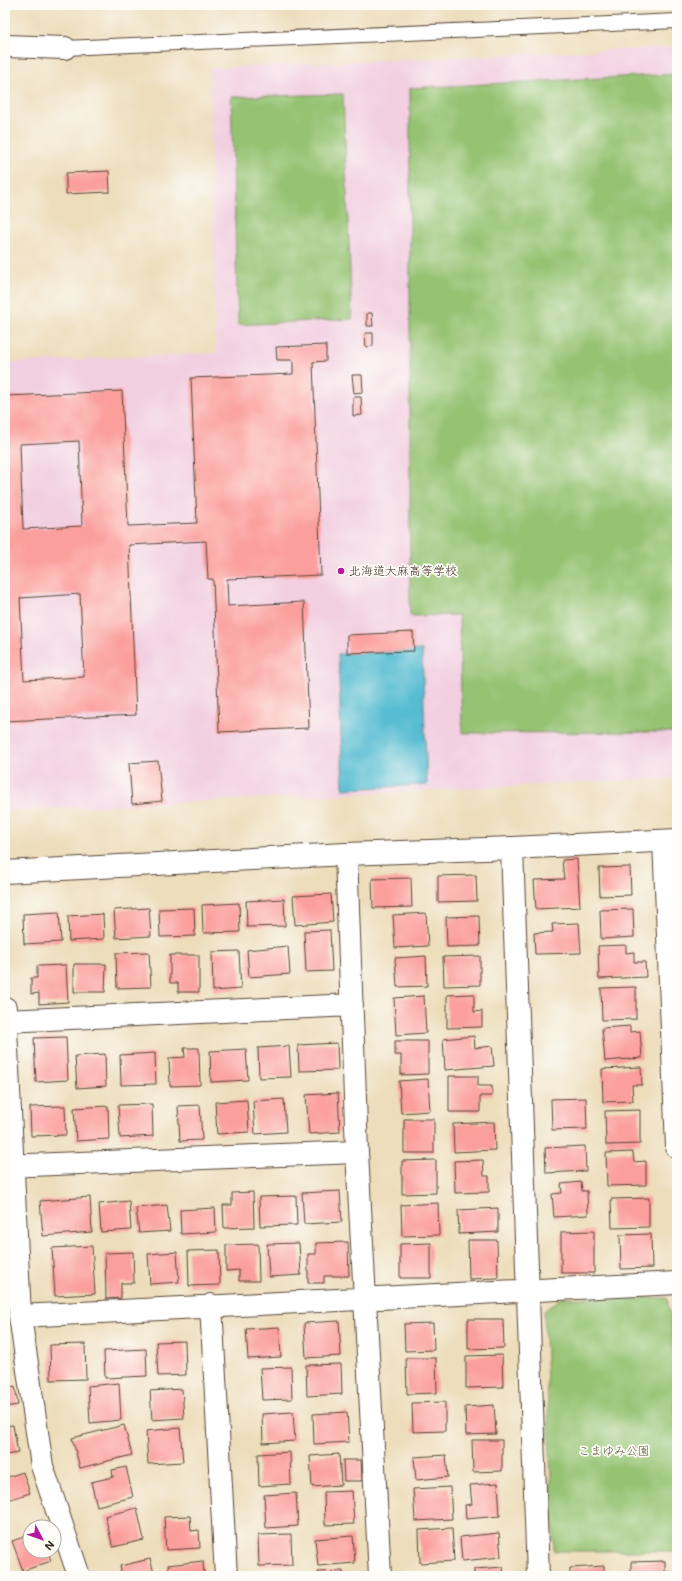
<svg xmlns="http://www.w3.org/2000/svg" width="682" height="1581" font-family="Mali,'Klee One',sans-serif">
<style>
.built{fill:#f2cfe1}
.green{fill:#95c372;stroke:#687648}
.water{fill:#54bcd2;stroke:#487378}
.building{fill:#fb9f9c;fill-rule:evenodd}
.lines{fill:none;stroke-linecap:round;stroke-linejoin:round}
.lane-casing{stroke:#564536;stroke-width:16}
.street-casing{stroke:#564536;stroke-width:24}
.lane{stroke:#fff;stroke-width:14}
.street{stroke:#fff;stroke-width:22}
.poi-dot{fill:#b5179e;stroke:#fdfcf7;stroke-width:1.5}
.labels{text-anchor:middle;stroke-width:3.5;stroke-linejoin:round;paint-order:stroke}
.poi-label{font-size:12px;fill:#3b2a1e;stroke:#fdfcf7;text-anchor:start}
.park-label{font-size:12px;fill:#565837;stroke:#fdfcf7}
</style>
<rect width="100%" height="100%" fill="#fdfcf7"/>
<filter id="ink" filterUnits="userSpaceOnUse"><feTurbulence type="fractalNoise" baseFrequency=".025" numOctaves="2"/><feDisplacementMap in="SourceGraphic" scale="8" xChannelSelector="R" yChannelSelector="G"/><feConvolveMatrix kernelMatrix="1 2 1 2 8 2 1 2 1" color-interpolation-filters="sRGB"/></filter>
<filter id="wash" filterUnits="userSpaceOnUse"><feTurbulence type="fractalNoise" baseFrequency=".012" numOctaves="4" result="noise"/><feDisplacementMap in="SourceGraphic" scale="16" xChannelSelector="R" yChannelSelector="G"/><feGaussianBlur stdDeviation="0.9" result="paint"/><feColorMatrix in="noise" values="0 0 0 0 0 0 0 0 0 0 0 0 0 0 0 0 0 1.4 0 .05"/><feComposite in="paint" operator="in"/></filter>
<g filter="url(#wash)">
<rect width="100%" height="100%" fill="#edddbb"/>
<!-- built -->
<path class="built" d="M677,47V778L5,811V363L216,353L209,68Z"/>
<!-- green -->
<path class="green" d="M677,74V732L462,733L459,615L410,616V88Z
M343,94L352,319L238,325L231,97Z
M561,1298H667L671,1319L677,1449V1551H554L544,1311Z"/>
<!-- water -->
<path class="water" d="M422,650L427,785L343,789L338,654Z"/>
<g id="blocks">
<!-- building -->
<path class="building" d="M109,171L110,192L66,194V173Z
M367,313H372L373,326H367Z
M365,333H373V346L366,347Z
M326,345V361L313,362L321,575L227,579L228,606L304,602L309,728L219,732L213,579H208L206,541L129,545L136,715L5,721V396L122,391L128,526L197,523L191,378L293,374V360H277L276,347ZM79,441L82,526L23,529L20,444ZM80,594L84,677L24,680L20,598Z
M352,375H362L363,392L354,393Z
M353,397H361L362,415L353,416Z
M413,632L414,651L347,653V635Z
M158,761L162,801L132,804L129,763Z
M577,859L580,907L536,909L534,880L564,879L562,860Z
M630,867L631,895L600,896L599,868Z
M476,875L477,901L438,902V876Z
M411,878L412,907L373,908L372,879Z
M331,894L333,922L295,925L293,896Z
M284,899L285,926L247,927L246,901Z
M239,903L240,932L203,933L202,905Z
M149,908L151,936L116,938L114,910Z
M194,908L195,936L160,937L159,909Z
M633,909L634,937L601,939L600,910Z
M59,912L61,942L24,944L23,914Z
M426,913L428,946L395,948L393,915Z
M103,914L104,939L69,941L68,916Z
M479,916L480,946L447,947L446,917Z
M579,923L581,953L535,954L534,933L553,932L552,924Z
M330,930L332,971L306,972L304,931Z
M626,945V953L634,952V962H645L646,977L599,979L598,946Z
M288,946L290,974L249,977L247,950Z
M239,951L241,989L213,991L212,952Z
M149,952L151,987L117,988L116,953Z
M170,955H199V992H178V983H170Z
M426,956L427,986L397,987L395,958Z
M480,956V985L444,986L443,957Z
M74,964H106L105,992H74Z
M66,965L68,1002L39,1004V993L31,994V978H37V966Z
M636,987V1019L602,1020L601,988Z
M474,994V1012L482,1011V1027L447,1028V995Z
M424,996L426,1033L396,1035L394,998Z
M630,1026V1032L640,1031L642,1058L605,1061L602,1028Z
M474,1036L475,1048L492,1046L494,1066L445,1070L443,1039Z
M66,1037L68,1080L36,1082L34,1038Z
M395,1041H428V1074L401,1075V1055H395Z
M337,1043L338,1070L299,1071L298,1045Z
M289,1046L291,1077L259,1078L258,1048Z
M184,1048H199L200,1085L170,1086L169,1058L185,1057Z
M246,1049L248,1080L211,1082L210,1051Z
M155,1053L156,1084L121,1085L120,1055Z
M105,1054L106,1086L77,1088L75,1056Z
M641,1067L642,1085H632L633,1101L603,1102L602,1069Z
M449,1076H478V1086H492V1096H480V1112H449Z
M428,1079L430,1111L401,1113L399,1081Z
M338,1093L340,1132L309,1134L306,1095Z
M586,1098L587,1129L552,1130L551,1099Z
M284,1099L286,1132L255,1134L253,1101Z
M247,1100L249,1132L217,1134L215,1102Z
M152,1104L153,1136L120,1138L118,1105Z
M200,1105L202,1140L180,1141L178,1106Z
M65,1106L66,1135L31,1136L30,1107Z
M108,1106L109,1139L76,1141L74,1108Z
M640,1110V1144L606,1145L605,1111Z
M404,1119H434V1153H404Z
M494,1122L495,1150L454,1152L453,1124Z
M585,1146L586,1171L546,1173L545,1148Z
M633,1152L634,1162L646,1161V1185L607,1186L606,1153Z
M436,1160V1193L402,1194V1161Z
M483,1160L484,1176H489V1192L455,1193L454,1161Z
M581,1182L582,1191H587L588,1215L554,1217L552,1194L562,1193L561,1184Z
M340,1191L342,1222L304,1224L302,1193Z
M253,1192L254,1227L224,1228L223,1205H232V1193Z
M296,1196L297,1225L260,1226L259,1197Z
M90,1197L92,1232L43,1236L40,1201Z
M649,1198V1227L612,1228L611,1199Z
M129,1201L131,1230L101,1232L99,1204Z
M438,1203L439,1235L402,1236L401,1205Z
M167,1205L170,1231L139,1233L136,1208Z
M215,1208L216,1232L181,1234L180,1210Z
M498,1208V1232L459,1234L458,1210Z
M594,1231V1273H561V1232Z
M651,1234L652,1268L621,1269L620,1235Z
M468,1240H497L498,1278L469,1279Z
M348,1242L349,1276H324V1283H308V1254H316V1243Z
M299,1243L301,1275L269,1277L267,1244Z
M431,1243V1278H400V1244Z
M258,1244L259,1281H239V1270L226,1271V1245Z
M92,1246L95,1294L55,1296L52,1248Z
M219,1250L220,1285L189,1286L188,1251Z
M133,1252L134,1283H121V1298L106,1299L105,1253Z
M177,1252L179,1282L150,1284L148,1254Z
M468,1319H503L504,1348L468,1349Z
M339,1321L341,1356L306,1358L304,1323Z
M433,1323L434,1350L405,1351L404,1324Z
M279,1327L281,1357L248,1359L246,1329Z
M185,1341L186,1375L158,1376L156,1342Z
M85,1344L86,1379L51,1380L50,1345Z
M146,1349L147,1376L105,1378L104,1351Z
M502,1355L503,1387L466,1388V1356Z
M406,1358H436L437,1393L407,1394Z
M341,1364L342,1394L307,1396L306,1365Z
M291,1367L292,1399L262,1400L260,1368Z
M119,1383L121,1420L90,1423L88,1386Z
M15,1386L18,1405L5,1407V1388Z
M182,1389L184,1418L152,1420L150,1391Z
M445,1402V1431L413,1432L412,1403Z
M494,1405L496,1434L466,1435L465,1407Z
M293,1412L295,1441L263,1443L262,1414Z
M347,1412L349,1442L314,1444L313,1414Z
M13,1425L18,1453L5,1455V1426Z
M124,1425L132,1455L80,1468L72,1438Z
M180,1428L183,1462L148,1464L146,1431Z
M472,1440H502V1471L473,1472Z
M290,1452L291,1484L259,1486L258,1454Z
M339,1454L341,1485L312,1487L310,1456Z
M446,1455L448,1477L416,1480L414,1457Z
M343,1460H361L362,1481H344Z
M126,1467L133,1497L97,1506L91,1482L113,1477L112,1470Z
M23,1472L30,1493L5,1501V1478Z
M498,1483L500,1516L466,1519L465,1505L472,1504L470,1485Z
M450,1487L452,1519L415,1521L413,1489Z
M352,1491L354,1524L325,1525L324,1492Z
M296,1493L298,1526L266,1528L264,1495Z
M137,1508L144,1540L113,1547L105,1516Z
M190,1516L191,1531L199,1530L200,1548L166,1550L164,1517Z
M452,1528L454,1561L420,1563L419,1530Z
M499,1533L501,1557L462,1561L460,1537Z
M291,1534L292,1565L259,1566L258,1535Z
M30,1535V1551H48L51,1561L23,1571L12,1541Z
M353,1536L355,1563L318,1566L315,1539Z
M150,1559L155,1576H122L120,1566Z
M203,1561L204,1576H169L168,1565Z
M665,1561V1572H672V1576H631V1562Z
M604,1566V1576H570V1568Z
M503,1567L504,1576H474V1569Z
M343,1571V1576H318V1572Z"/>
</g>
</g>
<g filter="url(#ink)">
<use href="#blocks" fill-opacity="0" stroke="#564536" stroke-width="1"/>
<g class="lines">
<!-- lane casing -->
<g class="lane-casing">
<path id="lane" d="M65,48L677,21"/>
</g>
<!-- street casing -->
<g class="street-casing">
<path id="street" d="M5,46L65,48
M664,841L677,1147
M512,848L538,1576
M346,854L357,1152L380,1576
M5,872L346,854L512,848L677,840
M5,1008L20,1316L42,1466L79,1576
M5,1021L352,1005
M5,1166L357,1152
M211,1305L226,1576
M20,1316L677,1283"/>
</g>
<!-- lane -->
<use href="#lane" class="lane"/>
<!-- street -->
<use href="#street" class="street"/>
</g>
</g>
<!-- markers -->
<circle class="poi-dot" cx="341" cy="571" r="4"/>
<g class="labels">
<!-- poi labels -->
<g class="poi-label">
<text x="349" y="575">北海道大麻高等学校</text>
</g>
<!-- park labels -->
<g class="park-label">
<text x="614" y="1455">こまゆみ公園</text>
</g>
</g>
<!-- margin -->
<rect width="682" height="1581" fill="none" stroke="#fdfcf7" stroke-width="20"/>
<!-- north arrow -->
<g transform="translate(42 1539) rotate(131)"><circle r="19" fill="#fdfcf7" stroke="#afa8a0"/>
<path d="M0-3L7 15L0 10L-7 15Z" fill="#b5179e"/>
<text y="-6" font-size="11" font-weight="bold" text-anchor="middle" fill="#3b2a1e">N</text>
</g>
</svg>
